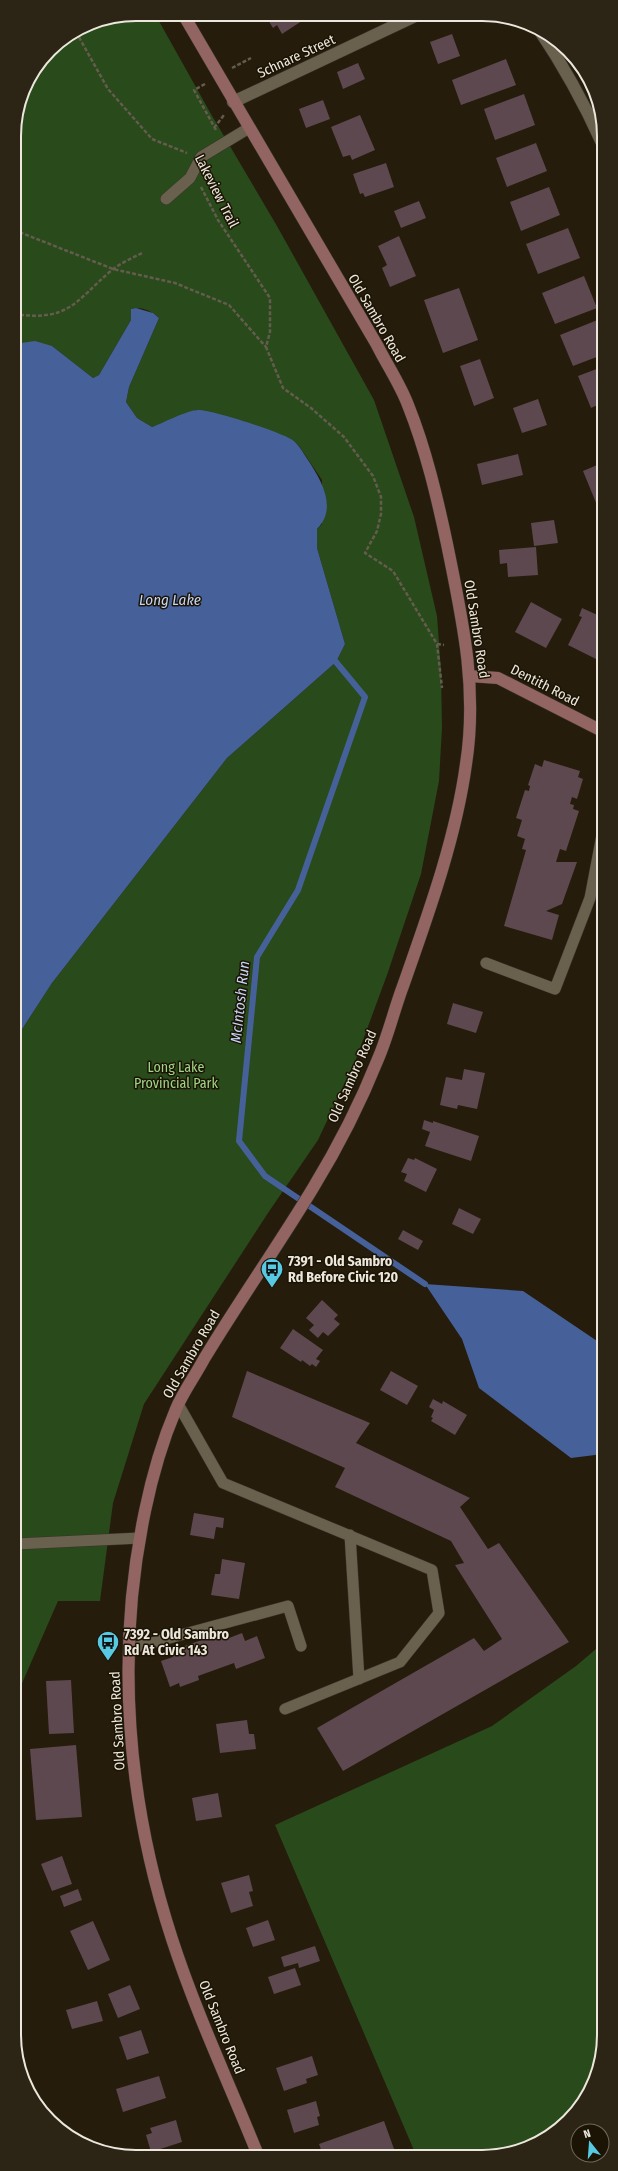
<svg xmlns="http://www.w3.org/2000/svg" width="618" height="2171" font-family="'Fira Sans Condensed',sans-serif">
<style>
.green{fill:#294a1a}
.water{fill:#466199}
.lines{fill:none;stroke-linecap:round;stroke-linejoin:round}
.stream{stroke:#466199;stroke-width:6}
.building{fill:#5d484f}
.service-casing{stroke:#3a342c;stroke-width:12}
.minor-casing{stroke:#3a342c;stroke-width:13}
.secondary-casing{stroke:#3a342c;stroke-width:13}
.path{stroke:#645c4e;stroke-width:2.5;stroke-dasharray:4 2;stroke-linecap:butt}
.service{stroke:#69604d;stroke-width:11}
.minor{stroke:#69604d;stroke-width:12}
.secondary{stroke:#926462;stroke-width:12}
.labels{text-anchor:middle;stroke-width:3;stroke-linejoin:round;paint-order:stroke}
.street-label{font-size:14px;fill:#ece7dc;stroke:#1b1304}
.park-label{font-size:14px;fill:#9dd785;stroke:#1b1304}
.poi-label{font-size:14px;font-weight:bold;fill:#ece7dc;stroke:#1b1304;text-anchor:start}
.water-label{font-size:15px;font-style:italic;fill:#c4d5f7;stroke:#1b1304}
.rim{fill:none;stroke:#ece7dc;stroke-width:2}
</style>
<rect width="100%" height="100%" fill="#251c0c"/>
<!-- green -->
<path class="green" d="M136,14H155L211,114L277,226L374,400L414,517L437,616L441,671L442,728L439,781L421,874L387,975L356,1059L318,1140L268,1213L144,1404L113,1503L100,1601H58L16,1697L15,1040L52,983L227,758L336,662L345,644L317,548V529L322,524V480L299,446L291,439L248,424L197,410L152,427L137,418L126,402L129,387L159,318C151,311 141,306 131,309V320L99,375L93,378L52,346L14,344V128L23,89L50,50L90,23Z
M603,1643L604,2043L595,2081L574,2115L543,2141L505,2155H416L275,1825L492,1726L576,1666Z"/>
<!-- water -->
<path class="water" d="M136,308L153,313L159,318L129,387L126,402L137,418L152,427C163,423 188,410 198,410C213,410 277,431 291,439C299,444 303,453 308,460C321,480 338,508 317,529V548L345,644L336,662L227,758L52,983L15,1040L14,344L35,341L52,346L93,378L99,375L131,320V309Z
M425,1284L523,1291L603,1345V1454L571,1458L479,1388L462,1339Z"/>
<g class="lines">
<!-- stream -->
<path class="stream" d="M336,662L365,697L298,890L257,957L239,1141L265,1176L425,1284"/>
</g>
<!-- building -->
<path class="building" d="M265,15H311L282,34L277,25L273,28Z
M452,34L460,56L438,64L430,42Z
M506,59L516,85L461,105L452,80Z
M358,63L365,79L343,89L337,72Z
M524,94L535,125L495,140L484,109Z
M323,100L330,119L306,128L299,109Z
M360,115L375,150L352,160L350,155L343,157L331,127Z
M536,143L547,171L507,187L496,158Z
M386,163L394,187L365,197L363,193L360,194L353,174Z
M549,187L560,215L521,231L510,202Z
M419,201L426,218L401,228L394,211Z
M568,228L580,258L538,274L526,244Z
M399,236L416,276L390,287L382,268L387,265L378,246Z
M584,276L597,308L555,324L542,293Z
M459,288L478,340L443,353L424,300Z
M600,319L602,355L573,366L560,335Z
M480,359L494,398L474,406L460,366Z
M602,367V403L591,408L578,376Z
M538,399L547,425L522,433L513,408Z
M518,454L523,475L482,485L477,464Z
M602,463V509L599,510L583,471Z
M554,520L558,543L534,546L531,523Z
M536,547L538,575L508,577L507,563L500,564L499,550Z
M531,602L562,619L546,648L515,632Z
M582,608L602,617V650L598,660L568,645L582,617L579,616Z
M544,760L580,771L578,777L583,779L577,799L572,797L570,804L574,805L573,809L579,811L566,851L560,849L556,862H577L562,904L546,911L559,915L552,940L504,926L526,850L522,849L525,839L517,836L522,820L516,818L525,790L529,791L530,786L528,785L535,764L542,767Z
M453,1003L483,1012L476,1033L447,1024Z
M464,1069L485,1073L477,1109L458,1105L457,1109L440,1105L446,1077L462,1080Z
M424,1120L433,1123V1121L479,1136L471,1161L425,1146L430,1132L422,1129Z
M408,1158L414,1160L415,1158L437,1169L426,1192L404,1181L407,1174L401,1172Z
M459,1208L481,1219L473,1234L452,1224Z
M403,1230L423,1241L418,1250L398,1239Z
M322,1300L338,1315L334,1319L340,1324L328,1336L323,1332L318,1338L309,1330L314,1325L306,1318Z
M293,1329L323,1350L316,1359L320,1361L316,1367L312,1364L310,1366L302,1360L301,1362L280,1348Z
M247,1371L370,1423L356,1443L470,1498L460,1507L488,1549L499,1543L569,1642L343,1771L317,1728L474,1638L484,1651L502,1639L455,1565L464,1563L451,1541L335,1487L345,1468L232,1417Z
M391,1371L418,1386L407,1405L380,1390Z
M433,1399L442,1404L443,1401L467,1415L455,1435L431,1421L433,1418L431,1417L434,1410L429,1407Z
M194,1513L224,1518L223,1528L216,1527L214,1539L190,1535Z
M222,1559L245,1563L239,1599L211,1595L215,1574H220Z
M226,1631L229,1638L242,1633L245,1641L257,1636L265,1658L236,1669L234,1663L198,1676L199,1680L180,1687L179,1683L170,1687L161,1661L173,1657L171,1651Z
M71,1680L74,1733L49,1734L46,1681Z
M247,1720L249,1734H254L256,1749L220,1753L216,1724Z
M76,1745L82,1817L36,1820L30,1749Z
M218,1793L222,1817L196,1821L192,1798Z
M62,1856L72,1884L52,1891L41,1864Z
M249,1875L253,1891L249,1892L253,1906L231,1913L221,1883Z
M78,1889L82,1900L64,1907L60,1896Z
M268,1920L275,1940L253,1947L246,1928Z
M93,1921L110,1960L88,1970L70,1931Z
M315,1946L320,1961L299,1968L298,1963L284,1967L281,1957Z
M295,1968L301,1985L274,1994L268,1977Z
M130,1985L140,2009L118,2018L108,1994Z
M97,2001L103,2021L72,2029L66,2010Z
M141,2030L149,2053L127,2060L119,2037Z
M312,2056L318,2075L306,2079L307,2083L284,2091L276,2068Z
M159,2076L166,2098L123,2112L116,2089Z
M316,2101L320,2116L317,2117L319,2125L294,2133L287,2110Z
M176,2120L182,2142L151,2152L146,2135L152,2133L150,2128Z
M384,2121L394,2149L379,2155H323L319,2144Z"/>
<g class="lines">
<!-- service casing -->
<g class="service-casing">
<path id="service" d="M166,199L190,178L201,157L249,128
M486,963L555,989L590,898L602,835
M178,1404L223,1483L432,1570L439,1613L400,1662L285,1709
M350,1535L359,1679
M16,1544L140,1538
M129,1649L288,1606L301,1646"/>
</g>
<!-- minor casing -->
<g class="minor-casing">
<path id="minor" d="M538,28C563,65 584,103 602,143
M233,102L415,16"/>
</g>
<!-- secondary casing -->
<g class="secondary-casing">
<path id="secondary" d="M183,14L377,345C387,365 400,384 408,405C426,450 437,497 447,544C462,618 478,687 466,764C456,838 428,915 403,986C394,1010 388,1036 378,1059C360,1104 338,1147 313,1188C278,1246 239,1301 204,1359C195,1376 183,1392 176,1409C162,1442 152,1477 145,1511C115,1654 127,1801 172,1939C196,2013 229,2083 258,2155
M470,676L498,678L602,731"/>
</g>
<!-- path -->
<path class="path" d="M76,32L108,89L152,139L187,153
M232,68L251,58
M205,84L194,90L216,130
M214,128L224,115
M201,187L218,220L270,298V332L266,347L283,388L311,408L344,437L373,476L381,497V514L377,531L365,553L393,571L437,644L442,688
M14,230L113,269L175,283L229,305L266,347
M14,314C70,322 75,301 112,270C121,263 132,258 142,253
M437,644L444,645"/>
<!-- service -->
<use href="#service" class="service"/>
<!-- minor -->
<use href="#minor" class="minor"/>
<!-- secondary -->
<use href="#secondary" class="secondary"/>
</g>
<!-- icons -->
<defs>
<g id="bus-pin" transform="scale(1.15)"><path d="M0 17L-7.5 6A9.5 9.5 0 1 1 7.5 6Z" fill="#58c9e3" stroke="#1b1304"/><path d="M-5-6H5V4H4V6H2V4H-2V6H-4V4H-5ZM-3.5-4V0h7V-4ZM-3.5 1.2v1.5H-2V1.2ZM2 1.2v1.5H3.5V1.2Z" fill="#111"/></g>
</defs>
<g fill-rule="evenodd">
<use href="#bus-pin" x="272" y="1269"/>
<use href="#bus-pin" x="108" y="1642"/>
</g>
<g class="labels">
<!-- street labels -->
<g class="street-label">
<text transform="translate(296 56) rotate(-25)" y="5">Schnare Street</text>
<text transform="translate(217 191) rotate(63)" y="5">Lakeview Trail</text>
<text transform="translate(377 318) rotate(60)" y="5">Old Sambro Road</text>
<text transform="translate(477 629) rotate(81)" y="5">Old Sambro Road</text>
<text transform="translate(545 685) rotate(27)" y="5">Dentith Road</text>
<text transform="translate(352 1076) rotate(-66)" y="5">Old Sambro Road</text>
<text transform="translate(191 1354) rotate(-60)" y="5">Old Sambro Road</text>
<text transform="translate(117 1721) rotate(-93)" y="5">Old Sambro Road</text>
<text transform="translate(222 2027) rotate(68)" y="5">Old Sambro Road</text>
</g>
<!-- park labels -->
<g class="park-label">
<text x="176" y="1072">Long Lake<tspan x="176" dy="16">Provincial Park</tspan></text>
</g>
<!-- poi labels -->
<g class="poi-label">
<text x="288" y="1266">7391 - Old Sambro<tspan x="288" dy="16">Rd Before Civic 120</tspan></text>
<text x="124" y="1639">7392 - Old Sambro<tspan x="124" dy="16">Rd At Civic 143</tspan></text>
</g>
<!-- water labels -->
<g class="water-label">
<text x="170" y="605">Long Lake</text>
<text transform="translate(240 1002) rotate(-84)" y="5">McIntosh Run</text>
</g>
</g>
<!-- crop -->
<path d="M0 0H618V2171H0ZM136 21H482A115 115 0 0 1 597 136V2035A115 115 0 0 1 482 2150H136A115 115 0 0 1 21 2035V136A115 115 0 0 1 136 21Z" fill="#2c2415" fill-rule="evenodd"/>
<path class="rim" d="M136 21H482A115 115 0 0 1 597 136V2035A115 115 0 0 1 482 2150H136A115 115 0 0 1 21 2035V136A115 115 0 0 1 136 21Z"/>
<!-- north arrow -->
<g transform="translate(590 2143) rotate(343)"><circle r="19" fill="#1b1304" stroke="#6f685a"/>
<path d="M0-3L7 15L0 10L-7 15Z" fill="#58c9e3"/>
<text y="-6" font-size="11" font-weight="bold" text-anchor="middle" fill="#ece7dc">N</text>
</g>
</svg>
